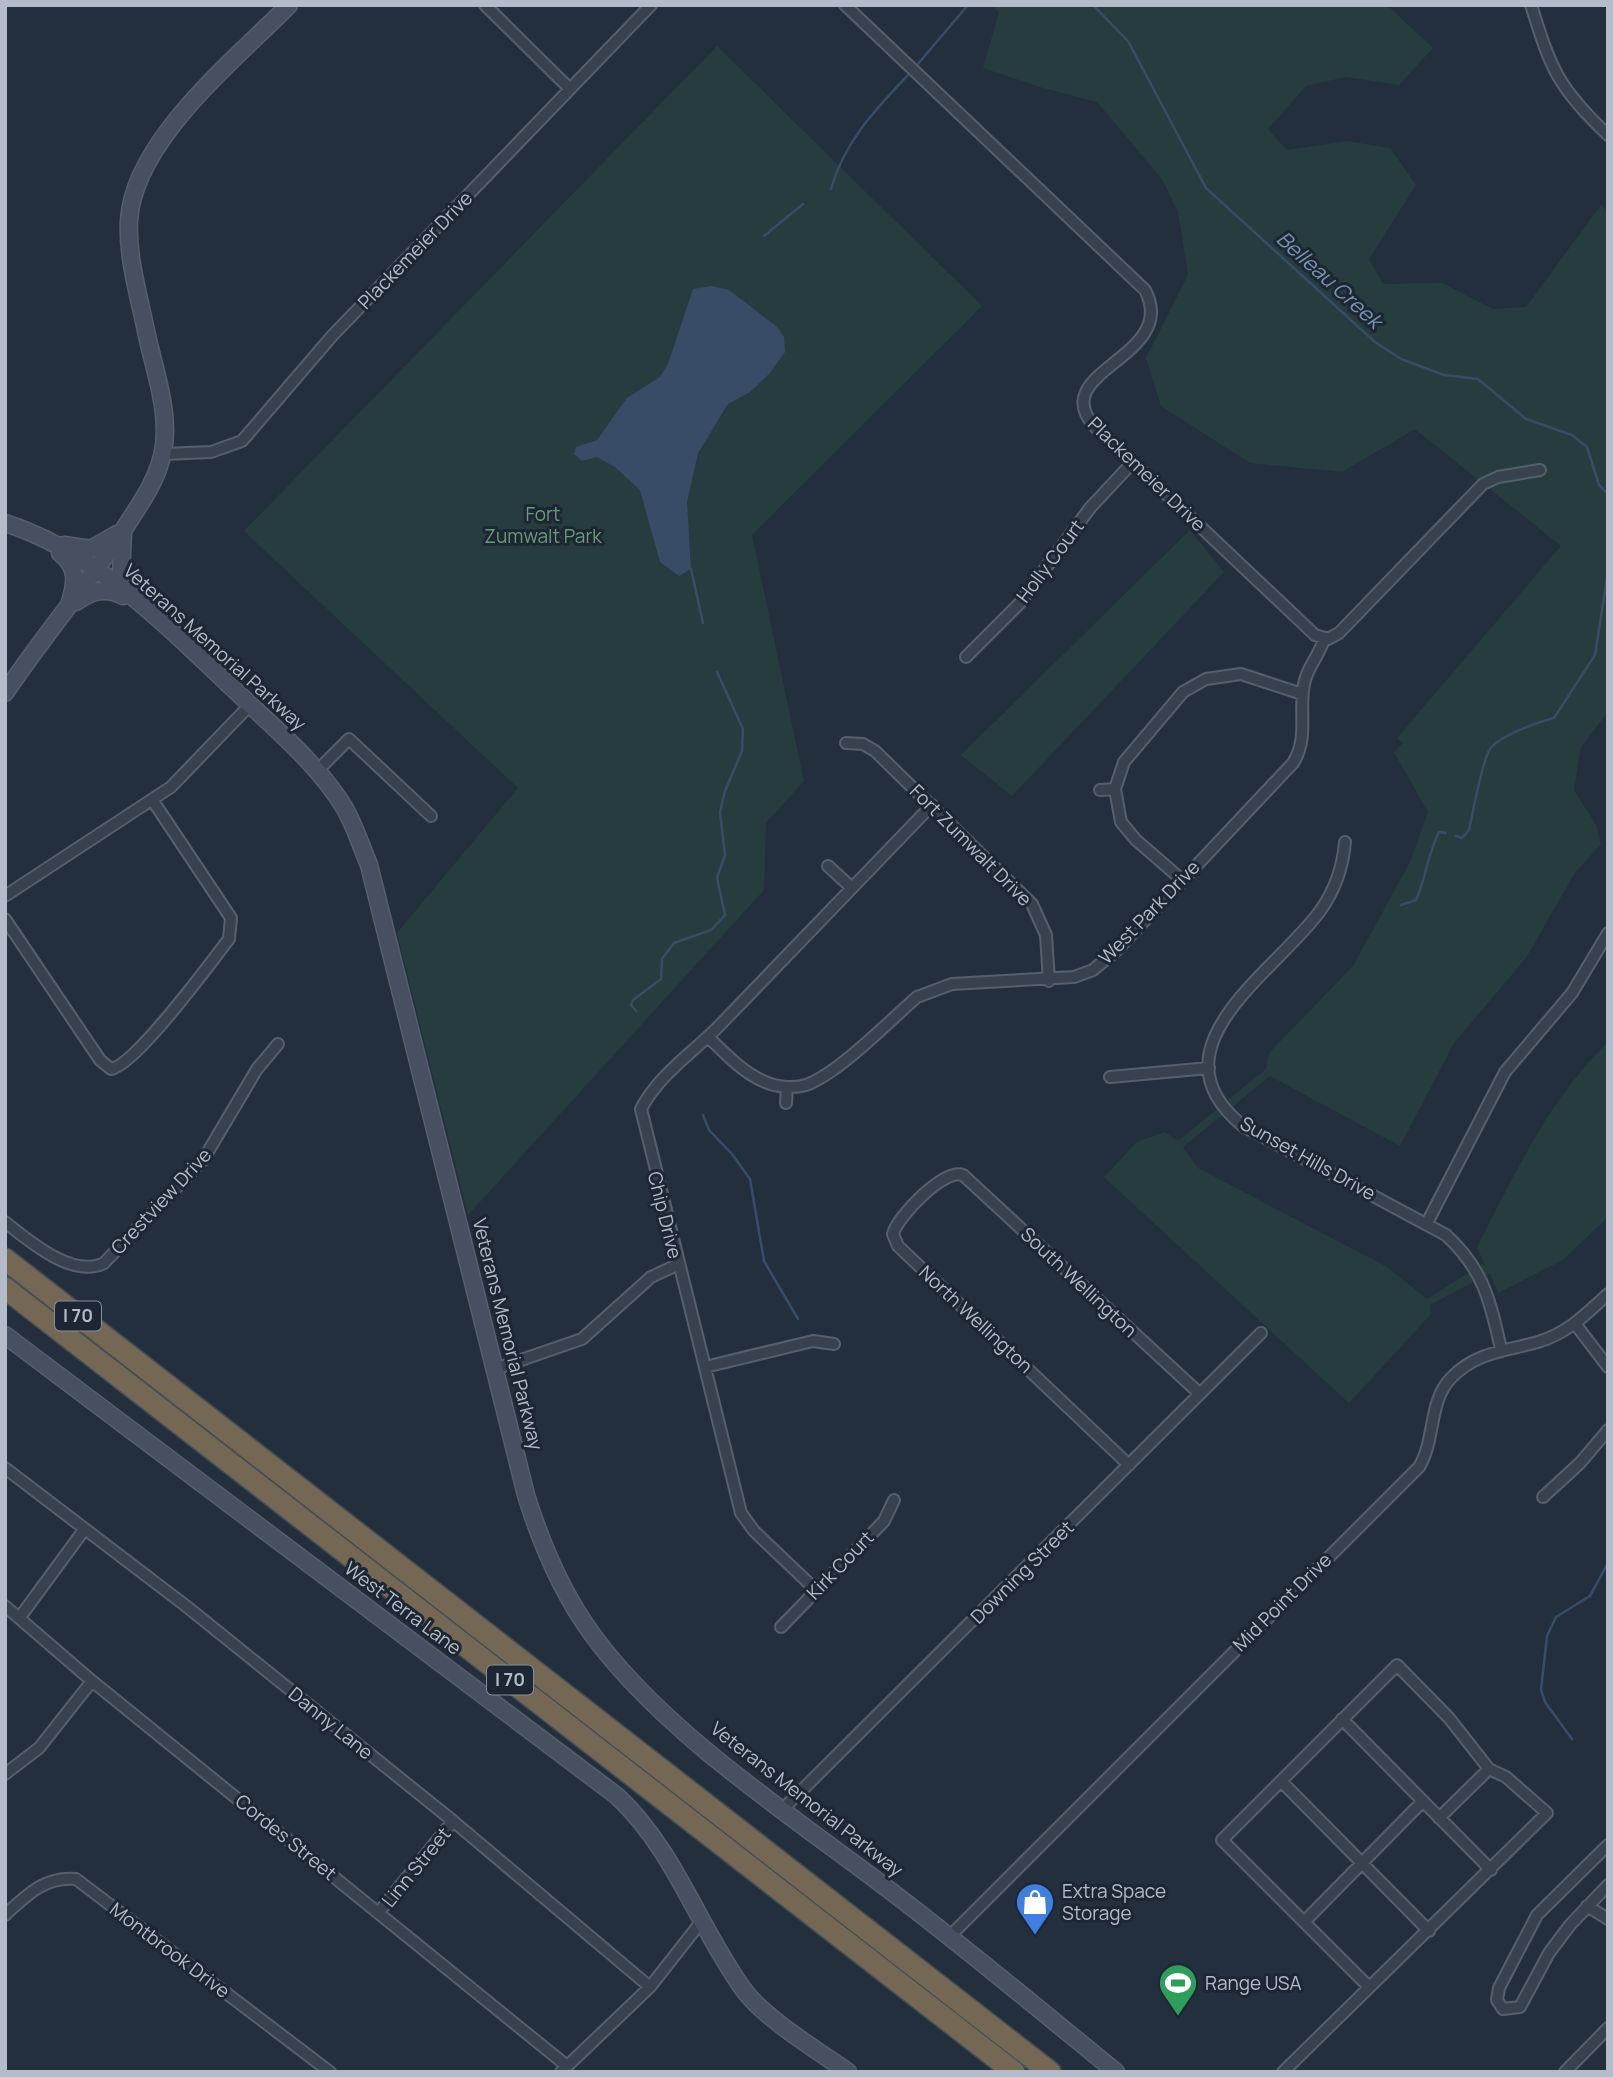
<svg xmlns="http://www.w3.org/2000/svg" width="1613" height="2077" font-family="Manrope,sans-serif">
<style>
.green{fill:#263c3f}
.water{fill:#394c67}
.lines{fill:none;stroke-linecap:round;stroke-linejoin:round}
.stream{stroke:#394c67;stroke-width:2.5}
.street-casing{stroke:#565f6c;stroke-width:14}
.secondary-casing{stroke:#565f6c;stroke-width:19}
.highway-casing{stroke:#434c59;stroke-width:24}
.street{stroke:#38414e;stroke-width:10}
.secondary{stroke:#465061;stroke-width:16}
.highway{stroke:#746855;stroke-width:21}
.labels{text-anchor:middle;stroke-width:6;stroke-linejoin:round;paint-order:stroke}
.shield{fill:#1d2633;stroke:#878f9c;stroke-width:2}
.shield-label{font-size:18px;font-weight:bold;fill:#b4bcc9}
.street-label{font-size:19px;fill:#b4bcc9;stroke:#1d2633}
.park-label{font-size:19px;fill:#6b9a76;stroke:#1d2633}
.poi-label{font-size:19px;fill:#b4bcc9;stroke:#1d2633;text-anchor:start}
.water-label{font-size:21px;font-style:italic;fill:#7c92b1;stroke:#1d2633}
</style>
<rect width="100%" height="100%" fill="#242f3e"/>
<!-- green -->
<path class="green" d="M991,5H1387L1433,48L1399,85L1346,77L1306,86L1268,129L1287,150L1347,141L1390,148L1416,185L1369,259L1383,284L1442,283L1493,309L1526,307L1601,205L1608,212V712L1581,747L1574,790L1596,825L1601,844L1574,874L1526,958L1454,1043L1400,1146L1270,1076L1183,1147L1198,1168L1387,1267L1427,1299L1484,1263L1477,1247C1515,1174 1548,1100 1608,1042V1217L1563,1260L1498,1293L1490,1273L1430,1305L1431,1314L1349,1403L1104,1177L1137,1142L1165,1132L1178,1141L1266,1069L1269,1053L1353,966L1410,862L1428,812L1394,752L1403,743L1397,738L1561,546L1415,429L1342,472L1250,463L1161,406L1146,358L1188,275L1178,212L1162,179L1097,102L1043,88L983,68L999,12Z
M717,46L982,306L752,535L804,781L766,823L764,890L468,1215L397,933L518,788L244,531Z
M1190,530L1224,572L1012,796L961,755Z"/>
<!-- water -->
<path class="water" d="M712,286L729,290L776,326L784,337L785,352L769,374L750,392L728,404L698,453L687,502L691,569L679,576L660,562L640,490L615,467L597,457L582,461L574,454L576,447L597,440L627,398L660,377L668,364L693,289Z"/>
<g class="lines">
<!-- stream -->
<path class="stream" d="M1093,5L1128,41L1206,188L1375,342L1401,359L1444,375L1478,379L1526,419L1572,435L1587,447L1599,485L1608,494
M917,65L968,5
M831,189C844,142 875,110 908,75
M764,236L803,204
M691,569L703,623
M1456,836L1462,838L1469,830C1473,813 1482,760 1490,749C1499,736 1538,722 1554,718L1595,655L1608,572
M1401,905L1416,900C1426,878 1428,853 1439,832L1446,833
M636,1011L631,1005L633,1000L661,979L662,959L674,943L711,930L725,915L717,878L725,855L720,812L725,791L742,751L743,729L717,672
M703,1115L709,1130L732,1154L750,1179L764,1261L798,1319
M1572,1739L1545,1702L1541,1690L1547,1636L1556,1617L1590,1596L1608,1563"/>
<!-- street casing -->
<g class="street-casing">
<path id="street" d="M485,5L570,89
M845,5L1145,290C1181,358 1042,371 1096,428L1315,635L1328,639L1339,633L1483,484L1498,477L1540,470
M1531,5C1551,69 1558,88 1608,135
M163,454L211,452L242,441L332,336L651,5
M966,657L1019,604L1090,508L1132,463
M846,743L863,744L875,751L1032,904L1046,935L1049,981
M317,771L349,739L431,816
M1100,790L1115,789
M1345,842C1343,866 1335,890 1320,911C1276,972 1147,1048 1243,1126L1446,1235C1484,1270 1490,1301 1501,1349
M828,866L852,888
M1181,879L1136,840L1121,822L1115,789L1124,762L1183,692L1206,679L1241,674L1302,694
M5,896L171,787L250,705
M5,919L100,1060L111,1069C136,1065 210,963 229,939L231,918L153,801
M708,1037C725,1053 742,1072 763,1081C775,1087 793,1089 806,1085C839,1073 888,1022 917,997L952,984L1074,977L1093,970L1117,950L1293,763C1310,736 1297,708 1305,680C1309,665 1320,654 1324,639
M1110,1077L1209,1068
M786,1103L787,1087
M5,1222C29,1241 73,1279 104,1263L203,1160L257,1069L278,1044
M1427,1223L1505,1072L1572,993L1608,933
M1576,1325L1608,1367
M705,1367L813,1341L834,1344
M495,1369L582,1339L651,1277L677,1265
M1129,1465L898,1246L893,1234C897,1217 944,1168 963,1175L1199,1393
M5,1468L186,1606L453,1821L650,1987
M1543,1497L1580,1463L1608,1430
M816,1590L754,1531L741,1513L641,1109C659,1074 694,1052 721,1024C791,951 861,878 932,805
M5,1606L92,1681L567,2066
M20,1617L84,1530
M781,1627L884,1521L894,1500
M1342,1719L1491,1870
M5,1774L39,1748L92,1681
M1281,1781L1429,1931
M783,1809L1261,1333
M1439,1818L1489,1769
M1608,1845L1537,1915L1499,1988L1497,2000L1503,2009L1520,2007L1549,1953L1570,1925L1608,1885
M1587,1906L1608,1919
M379,1912L453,1821
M5,1915C27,1895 45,1876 76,1879L330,2072
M1304,1922L1423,1801
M950,1936L1419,1467C1436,1439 1428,1402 1451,1378C1476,1352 1506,1351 1538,1342C1568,1333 1586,1314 1608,1294
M561,2072L650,1987L701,1922
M1283,2072L1547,1813L1506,1777L1489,1769L1449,1718L1397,1665L1222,1840L1369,1987
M1565,2072L1608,2028"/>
</g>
<!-- secondary casing -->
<g class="secondary-casing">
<path id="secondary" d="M5,523C99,553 169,629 239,694C276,730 316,762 344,807C354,824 361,846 369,865L526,1495C541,1543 562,1593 592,1634C663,1732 791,1815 888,1889C966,1948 1040,2010 1116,2072
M123,534L121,573L134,596
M64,545L91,549L117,534
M60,553C78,567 76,582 70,602
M76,602C92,591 105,587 123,596
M5,693C43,636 88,584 126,526C140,504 156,482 162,456C172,416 154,370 146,331C139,296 127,257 129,221C133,141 235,60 289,5
M5,1335L617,1796C674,1849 698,1926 743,1989C765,2019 817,2050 848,2072"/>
</g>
<!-- highway casing -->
<g class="highway-casing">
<path id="highway" d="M5,1259L1050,2072
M5,1288L1014,2072"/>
</g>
<!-- street -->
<use href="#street" class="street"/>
<!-- secondary -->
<use href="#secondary" class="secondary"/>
<!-- highway -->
<use href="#highway" class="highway"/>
</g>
<!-- icons -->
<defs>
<g id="shop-pin" transform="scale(2.0125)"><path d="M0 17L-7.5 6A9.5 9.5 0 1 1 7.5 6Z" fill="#3f7fe0" stroke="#1d2633"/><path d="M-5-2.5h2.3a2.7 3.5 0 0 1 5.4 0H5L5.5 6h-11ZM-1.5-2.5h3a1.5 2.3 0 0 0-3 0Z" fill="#fff"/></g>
<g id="stadium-pin" transform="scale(2.0125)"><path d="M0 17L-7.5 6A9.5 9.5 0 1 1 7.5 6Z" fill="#2e9e5b" stroke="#1d2633"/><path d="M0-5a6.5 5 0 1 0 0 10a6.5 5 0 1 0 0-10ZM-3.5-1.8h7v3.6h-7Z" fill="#fff"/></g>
</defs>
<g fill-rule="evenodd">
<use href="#shop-pin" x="1035" y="1902"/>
<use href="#stadium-pin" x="1178" y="1983"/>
</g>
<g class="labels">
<!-- shield labels -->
<g class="shield">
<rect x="55" y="1301.5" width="46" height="29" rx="5"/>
<rect x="487" y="1665.5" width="46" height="29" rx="5"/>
</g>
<g class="shield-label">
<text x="78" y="1322">I 70</text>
<text x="510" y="1686">I 70</text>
</g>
<!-- street labels -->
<g class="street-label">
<text transform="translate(415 250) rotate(-46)" y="7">Plackemeier Drive</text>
<text transform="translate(1147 474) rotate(44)" y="7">Plackemeier Drive</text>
<text transform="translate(1050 561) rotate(-53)" y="7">Holly Court</text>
<text transform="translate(215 647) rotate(42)" y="7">Veterans Memorial Parkway</text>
<text transform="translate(971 845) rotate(45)" y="7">Fort Zumwalt Drive</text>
<text transform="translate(1149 912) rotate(-46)" y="7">West Park Drive</text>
<text transform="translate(1308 1158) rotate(29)" y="7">Sunset Hills Drive</text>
<text transform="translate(161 1201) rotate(-47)" y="7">Crestview Drive</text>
<text transform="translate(665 1215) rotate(76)" y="7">Chip Drive</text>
<text transform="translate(1079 1282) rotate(43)" y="7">South Wellington</text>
<text transform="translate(976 1319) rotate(43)" y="7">North Wellington</text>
<text transform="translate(508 1334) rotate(76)" y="7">Veterans Memorial Parkway</text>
<text transform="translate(840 1565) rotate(-46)" y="7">Kirk Court</text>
<text transform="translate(1022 1572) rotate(-45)" y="7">Downing Street</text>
<text transform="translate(1282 1602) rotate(-45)" y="7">Mid Point Drive</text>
<text transform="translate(403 1608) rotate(37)" y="7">West Terra Lane</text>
<text transform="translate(331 1723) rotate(39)" y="7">Danny Lane</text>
<text transform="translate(807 1799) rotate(38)" y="7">Veterans Memorial Parkway</text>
<text transform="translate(286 1837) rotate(39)" y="7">Cordes Street</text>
<text transform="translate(416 1867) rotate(-51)" y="7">Linn Street</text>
<text transform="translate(170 1950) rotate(37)" y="7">Montbrook Drive</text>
</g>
<!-- park labels -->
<g class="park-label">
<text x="543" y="521">Fort<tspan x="543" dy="22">Zumwalt Park</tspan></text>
</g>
<!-- poi labels -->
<g class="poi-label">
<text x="1062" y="1898">Extra Space<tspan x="1062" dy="22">Storage</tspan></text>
<text x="1205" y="1990">Range USA</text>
</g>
<!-- water labels -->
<g class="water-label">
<text transform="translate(1329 280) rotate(42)" y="7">Belleau Creek</text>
</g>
</g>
<!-- border -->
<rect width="1613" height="2077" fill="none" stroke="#b4bcc9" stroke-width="14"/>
</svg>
